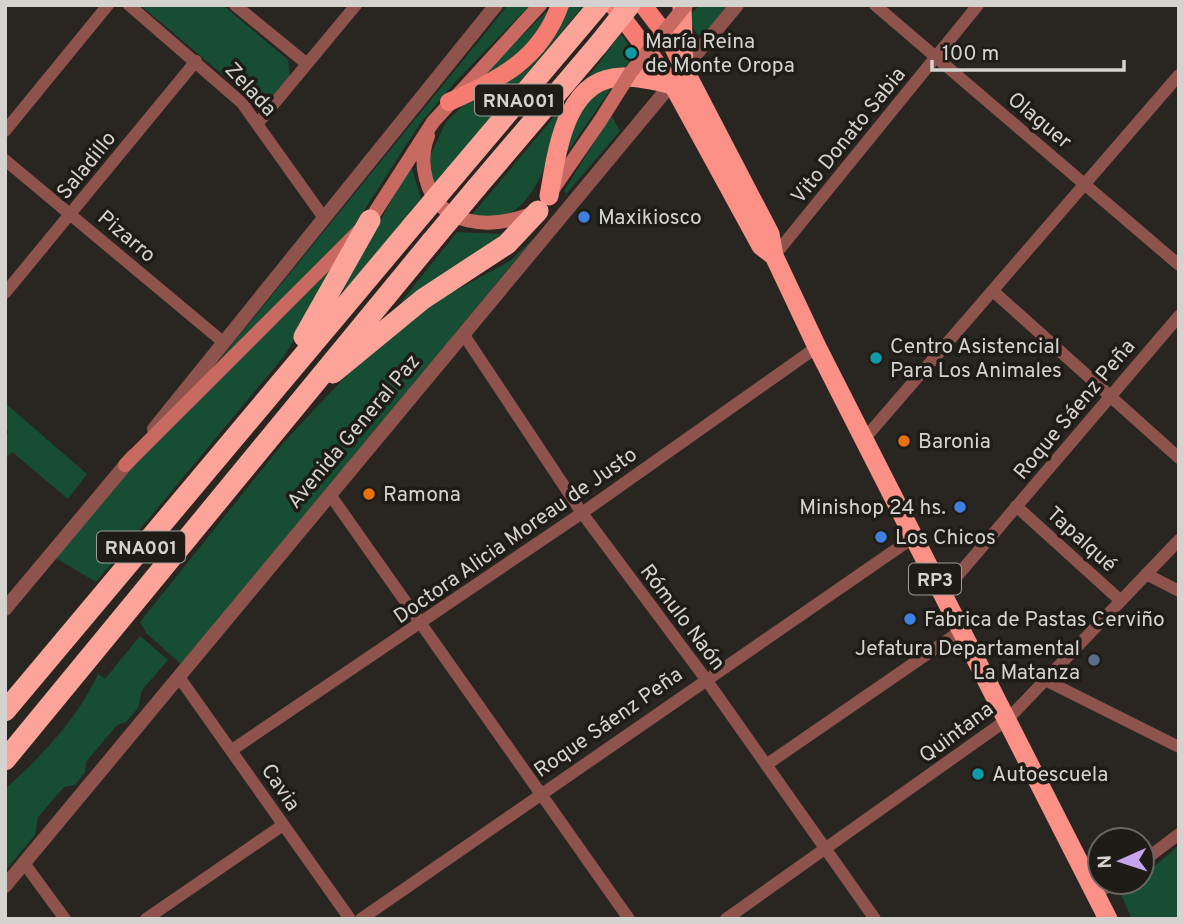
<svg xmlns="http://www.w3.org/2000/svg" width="1184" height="924" font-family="Overpass,sans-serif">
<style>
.green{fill:#174d33}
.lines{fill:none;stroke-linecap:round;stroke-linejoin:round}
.minor{stroke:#8f534d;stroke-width:12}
.tertiary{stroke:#8f534d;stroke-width:14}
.secondary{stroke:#c96a62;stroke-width:14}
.primary{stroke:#f67c72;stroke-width:18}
.trunk{stroke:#fa9086;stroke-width:19}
.motorway{stroke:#fda49a;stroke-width:21}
.secondary-bridge{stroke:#c96a62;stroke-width:14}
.motorway-bridge{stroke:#fda49a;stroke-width:21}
.culture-dot{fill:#0f9aa8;stroke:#1f1c18;stroke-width:2.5}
.shop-dot{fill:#3f7fe0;stroke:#1f1c18;stroke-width:2.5}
.food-dot{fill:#e8710a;stroke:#1f1c18;stroke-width:2.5}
.service-dot{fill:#5c6f8a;stroke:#1f1c18;stroke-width:2.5}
.labels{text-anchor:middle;stroke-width:7;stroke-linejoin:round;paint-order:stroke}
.shield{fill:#1f1c18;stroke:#9e9c99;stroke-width:2}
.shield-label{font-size:19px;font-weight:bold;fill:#d5d3d0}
.poi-label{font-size:21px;fill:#d5d3d0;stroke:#1f1c18;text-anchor:start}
.street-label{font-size:21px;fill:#d5d3d0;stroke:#1f1c18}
</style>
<rect width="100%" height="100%" fill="#292622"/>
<!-- green -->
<path class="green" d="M140,5H223L288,60L290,76C280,88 272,104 254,101Z
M508,5H530L454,83L419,125L350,232L224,359L221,358Z
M553,5L526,51L478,79Z
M566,5H584L434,185L430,171L431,154L446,122Z
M700,5H729L705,35L697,34L692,24V13Z
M621,34L635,54L623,70L578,90Z
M614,84L558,166L582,104Z
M568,100C558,132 539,211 499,217C491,218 480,216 472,215Z
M611,115L620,131L566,194L564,191Z
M411,166L421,199L345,290L341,289Z
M457,232L502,234L403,305L401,302Z
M539,233L508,269L183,666L146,633L140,622L284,442L345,377L391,332L440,299L510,261Z
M350,247L285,355L96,582L54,557L129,468Z
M5,403L87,474L68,499L12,452L5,459V436L9,432L5,428Z
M140,636L168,660L142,690L138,708L126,722L117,725L86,762L85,772L75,785L64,787L38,817L35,835L5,871V789C40,758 79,717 98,674L105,679Z
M1179,845V919H1132L1121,895L1136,882H1142V877Z"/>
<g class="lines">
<!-- minor -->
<path class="minor" d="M129,5L242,103L324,218
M235,5L307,64
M875,5L1179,265
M258,123L356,5
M5,131L108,5
M5,160L223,342
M774,256L978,5
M993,291L1179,458
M5,293L196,61
M464,335L582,513L705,678L875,919
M865,438L1179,75
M331,496L629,919
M1016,506L1121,601
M1146,574L1179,591
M941,590L958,575L1179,316
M179,677L350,919
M1045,680L1179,747
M232,750L582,513L817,347
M766,765L962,630
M1142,862L1179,834
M24,863L65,919
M1096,894L1115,882
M146,919L283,825
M361,919L914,537
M726,919L1008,719L1179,540"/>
<!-- tertiary -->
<path class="tertiary" d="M154,429L496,5
M5,609L133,456
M5,886L737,5"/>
<!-- secondary -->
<path class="secondary" d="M428,136C422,151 422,164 426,179C439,228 491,229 531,214
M553,189L600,121
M125,465L370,220L433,122L540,5"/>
<!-- primary -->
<path class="primary" d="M613,5L673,85
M643,5L669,39L684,69
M449,102C500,79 540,60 560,5"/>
<!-- trunk -->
<path class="trunk" d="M682,5L684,69L770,234L774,256L817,347L1108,919
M549,196C557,152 565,76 624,77C641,77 657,81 673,85L761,246L774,256"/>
<!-- motorway -->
<path class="motorway" d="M456,174L599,5
M477,187L598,45
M304,337L370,220
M333,373L423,299L507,244L538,211
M5,711L413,225
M5,760L431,242"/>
<!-- secondary-bridge -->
<path class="secondary-bridge" d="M600,121L631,72L686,5"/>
<!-- motorway-bridge -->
<path class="motorway-bridge" d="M598,45L630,5
M413,225L456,174
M431,242L477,187"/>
</g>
<!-- markers -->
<g class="culture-dot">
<circle cx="631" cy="53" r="7"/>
<circle cx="876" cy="358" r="7"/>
<circle cx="978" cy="774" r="7"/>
</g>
<g class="shop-dot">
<circle cx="584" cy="217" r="7"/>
<circle cx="960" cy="507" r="7"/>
<circle cx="881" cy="537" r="7"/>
<circle cx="910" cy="619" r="7"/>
</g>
<g class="food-dot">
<circle cx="904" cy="441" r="7"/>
<circle cx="369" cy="494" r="7"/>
</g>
<circle class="service-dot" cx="1094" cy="660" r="7"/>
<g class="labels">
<!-- shield labels -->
<g class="shield">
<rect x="475" y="84.5" width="88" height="31" rx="5"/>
<rect x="97" y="531.5" width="88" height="31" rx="5"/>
<rect x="909" y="563.5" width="52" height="31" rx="5"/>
</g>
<g class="shield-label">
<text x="519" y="107">RNA001</text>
<text x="141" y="554">RNA001</text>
<text x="935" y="586">RP3</text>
</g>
<!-- poi labels -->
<g class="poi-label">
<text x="645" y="48">María Reina<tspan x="645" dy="24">de Monte Oropa</tspan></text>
<text x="598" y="224">Maxikiosco</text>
<text x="890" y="353">Centro Asistencial<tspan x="890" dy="24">Para Los Animales</tspan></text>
<text x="918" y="448">Baronia</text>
<text x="383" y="501">Ramona</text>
<text x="946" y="514" text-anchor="end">Minishop 24 hs.</text>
<text x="895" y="544">Los Chicos</text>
<text x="924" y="626">Fabrica de Pastas Cerviño</text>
<text x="1080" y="655" text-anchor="end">Jefatura Departamental<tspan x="1080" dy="24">La Matanza</tspan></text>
<text x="992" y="781">Autoescuela</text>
</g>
<!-- street labels -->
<g class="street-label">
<text transform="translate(251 89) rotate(47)" y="7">Zelada</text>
<text transform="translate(1040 120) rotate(40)" y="7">Olaguer</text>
<text transform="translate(848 135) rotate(-51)" y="7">Vito Donato Sabia</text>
<text transform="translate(86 165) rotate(-51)" y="7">Saladillo</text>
<text transform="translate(127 236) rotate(40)" y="7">Pizarro</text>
<text transform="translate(1074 409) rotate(-50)" y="7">Roque Sáenz Peña</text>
<text transform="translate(353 431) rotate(-50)" y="7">Avenida General Paz</text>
<text transform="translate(515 535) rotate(-35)" y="7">Doctora Alicia Moreau de Justo</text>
<text transform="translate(1082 539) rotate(42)" y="7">Tapalqué</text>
<text transform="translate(683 617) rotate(53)" y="7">Rómulo Naón</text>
<text transform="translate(608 722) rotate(-35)" y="7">Roque Sáenz Peña</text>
<text transform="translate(956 732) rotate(-37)" y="7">Quintana</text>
<text transform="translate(281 787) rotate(56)" y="7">Cavia</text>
</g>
</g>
<!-- border -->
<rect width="1184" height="924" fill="none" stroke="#d5d3d0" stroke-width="14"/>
<!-- north arrow -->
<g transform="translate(1121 861) rotate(267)"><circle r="33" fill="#1f1c18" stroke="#686562" stroke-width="2"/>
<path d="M0-5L12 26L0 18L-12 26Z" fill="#c7a6ef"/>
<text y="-10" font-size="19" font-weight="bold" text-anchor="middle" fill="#d5d3d0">N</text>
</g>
<!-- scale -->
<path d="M932 60v10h192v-10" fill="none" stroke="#d5d3d0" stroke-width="3.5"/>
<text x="942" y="60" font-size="21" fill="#d5d3d0" stroke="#1f1c18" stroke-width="5" paint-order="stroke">100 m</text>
</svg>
